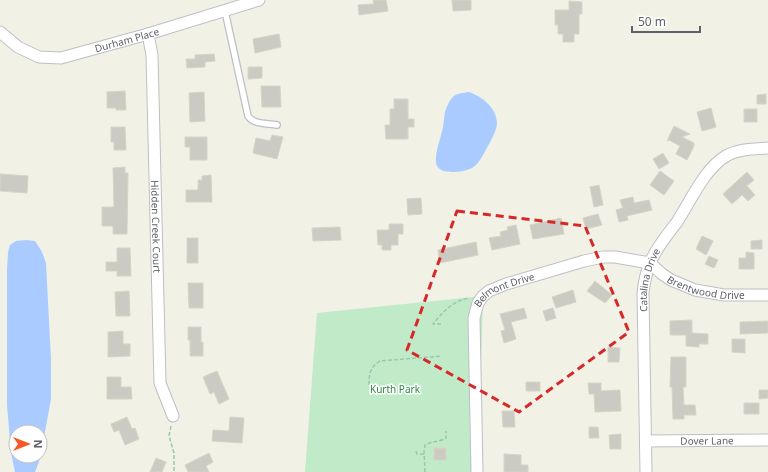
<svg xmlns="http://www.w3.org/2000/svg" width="768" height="472" font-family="'Noto Sans',sans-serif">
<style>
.green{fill:#c1eac8}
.water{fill:#a9cbff;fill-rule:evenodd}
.building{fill:#cccbc3;stroke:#d7d4c4}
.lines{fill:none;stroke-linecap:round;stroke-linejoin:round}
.service-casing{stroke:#bebfc6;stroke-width:8}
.minor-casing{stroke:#bebfc6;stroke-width:13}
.path{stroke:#98c9af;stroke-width:1.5;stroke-dasharray:4 2;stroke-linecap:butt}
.service{stroke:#fff;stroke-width:5.5}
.minor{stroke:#fff;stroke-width:11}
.marked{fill:none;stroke:#d62828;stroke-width:3;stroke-dasharray:8 5;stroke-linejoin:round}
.labels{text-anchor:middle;stroke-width:3;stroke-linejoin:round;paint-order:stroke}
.street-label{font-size:10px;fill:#5e6168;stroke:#fff}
.park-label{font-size:10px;fill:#2e8641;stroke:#fff}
</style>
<rect width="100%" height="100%" fill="#f1f1e6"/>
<!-- green -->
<path class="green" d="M483,296L478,472H305L317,313Z"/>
<!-- water -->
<path class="water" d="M469,92C483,97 497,108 497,124C496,131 492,139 489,144C485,151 481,160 476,165C469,172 453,173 444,171C440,170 437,167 436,163C435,151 441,138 443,127C444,121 444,114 446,109C447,106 450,100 452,98C456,93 463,93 469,92Z
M26,240L35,241L42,252L46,263L51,359V399L40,459L35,472H15L11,453L7,405V270L8,253L10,245L16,241ZM16,432H40V456H16Z"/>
<!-- building -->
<path class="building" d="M373,0H386L388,11L359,15L358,5L374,4Z
M452,0H471V10L453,11Z
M569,1L582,2V14H579V34H574V42H563V34H558V25H555V10H569Z
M279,34L281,47L255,53L253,39Z
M214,54L215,61L205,62V67L187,68L186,59H195V55Z
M248,67H262V78L248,79Z
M261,86H280L281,107H262Z
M125,91L126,110H116V108H107V92Z
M204,92L205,121L190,122L189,93Z
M766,94V104H757V95Z
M394,99H408V119H414V127H408V139H386L385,125H390V109H394Z
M711,108L716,127L702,131L697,112Z
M744,109H757V122H744Z
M674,126L690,134L682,137L694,143V146L687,160L676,154L680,146L669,140L667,141Z
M111,127H125L126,150H114V142H111Z
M272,135L283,137L277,159L253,153L256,138L270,141Z
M185,137H207V160H190V147H185Z
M663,153L669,163L659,169L653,159Z
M125,167V173H128L127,234H113V226H102V207H114L113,168Z
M660,171L674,181L664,195L650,185Z
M747,172L754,180L748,185H746L755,195L748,201L742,195L732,204L723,194Z
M0,174L28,176L27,193L0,191Z
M211,175L212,202H186V190H198V180H202V176Z
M599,185L603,205L594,207L590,187Z
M633,197L634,203L649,200L652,210L627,216L628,220L619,222L616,210L623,208L620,200Z
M421,198L422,214L408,215L407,199Z
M598,214L602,225L586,229L583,218Z
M561,218L564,234L533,239L530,225Z
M389,224H403V234H398V245H391V250H382V245H378L377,230H389Z
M516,225L520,244L492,250L489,238L501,236L500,232L508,230L507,227Z
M340,227L341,240L313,241L312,228Z
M702,236L713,241L706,255L696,249Z
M187,238H198V263H187Z
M762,240V249H751V241Z
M476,242L478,255L440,263L438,250Z
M117,248H130L131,276H117V271H106V262H117Z
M746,252L754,253V269H739V258H746Z
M709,256L718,260L714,268L705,264Z
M595,281L612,295L605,303L587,291Z
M188,283H203V308H189Z
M573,290L576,302L556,308L552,297Z
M129,291L130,316H116L115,292Z
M524,308L527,318L511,322L516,339L504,343L501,331L505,330L500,314Z
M553,308L556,318L546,321L543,311Z
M692,320V333L708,334V344H699V347L686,346V335H670V321Z
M768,321V333L740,334V322Z
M188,327H201V342H203V356H190V340H188Z
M123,331V344H130V356L108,357V332Z
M732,339H745V353L732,352Z
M608,347L620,348L619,362H608Z
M671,357H686V387H683L684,405H695L696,415H684V419H673L672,387H670Z
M217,371L229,399L219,404L214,392L210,394L203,377Z
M107,377H121V387H131L132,399H107Z
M526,382H540V391H526Z
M588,383H601V391L620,390L621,411L595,412L594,394H589Z
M759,390H768V398L759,399Z
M744,403H759V414H744Z
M502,411H514L515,427H503Z
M127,417L132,429L135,428L139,439L125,445L119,430L114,432L111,424Z
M230,417L244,418L242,443L212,441L213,430L229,431Z
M589,427H598L599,438H589Z
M621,434V449H610L609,435Z
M434,448H446V460H434Z
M209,453L213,462L206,466L209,472H188L185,465Z
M504,454L521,455V465H528V472H504Z
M156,458L166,462L162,472H150Z"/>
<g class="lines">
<!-- service casing -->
<g class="service-casing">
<path id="service" d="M225,11L248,116C254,125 267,123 277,125"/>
</g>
<!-- minor casing -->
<g class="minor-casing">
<g id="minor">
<path id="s1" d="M0,32L18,47L39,57L61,58L148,34L259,0"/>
<path id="s2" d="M148,34L152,55L160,383L173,416"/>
<path id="s3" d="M646,441L768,440"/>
<path id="s4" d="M477,472L474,318L478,303L483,296L489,291L506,284L584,261L603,257H615L650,263L662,274L671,280L695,290L724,295H768"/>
<path id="s5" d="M646,472L643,293C644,283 646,273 650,263C656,248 667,235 677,222C690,202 705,168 726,156C738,149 754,149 768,148"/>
</g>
</g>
<!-- path -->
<path class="path" d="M441,324H433C443,312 452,301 469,298
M369,385C369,374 370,367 380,361L442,356
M171,426L169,436L174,453V472
M416,451L417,454H424
M425,472L424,451L425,445C432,441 440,442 446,438V431"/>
<!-- service -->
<use href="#service" class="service"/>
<!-- minor -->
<use href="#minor" class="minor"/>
</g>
<!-- marked area -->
<path class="marked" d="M457,211L585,226L629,332L519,412L407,350Z"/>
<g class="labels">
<!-- street labels -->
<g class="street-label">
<text dy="4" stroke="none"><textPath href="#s1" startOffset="137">Durham Place</textPath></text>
<text dy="4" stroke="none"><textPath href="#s2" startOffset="193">Hidden Creek Court</textPath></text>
<text dy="4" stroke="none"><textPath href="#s5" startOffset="193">Catalina Drive</textPath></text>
<text dy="4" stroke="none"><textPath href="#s4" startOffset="416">Brentwood Drive</textPath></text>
<text dy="4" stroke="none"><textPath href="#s4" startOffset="200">Belmont Drive</textPath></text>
<text dy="4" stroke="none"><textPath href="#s3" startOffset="61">Dover Lane</textPath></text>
</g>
<!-- park labels -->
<g class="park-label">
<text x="395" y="393">Kurth Park</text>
</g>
</g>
<!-- north arrow -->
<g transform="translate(28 444) rotate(90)"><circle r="19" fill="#ffffff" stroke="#bfc0c3"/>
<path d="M0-3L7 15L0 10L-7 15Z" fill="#f75927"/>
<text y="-6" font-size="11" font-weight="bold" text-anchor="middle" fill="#5e6168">N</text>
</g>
<!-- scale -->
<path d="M632 26v6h68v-6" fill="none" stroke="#5e6168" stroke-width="2"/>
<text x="638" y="26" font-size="12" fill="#5e6168" stroke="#ffffff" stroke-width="3" paint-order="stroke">50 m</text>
</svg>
